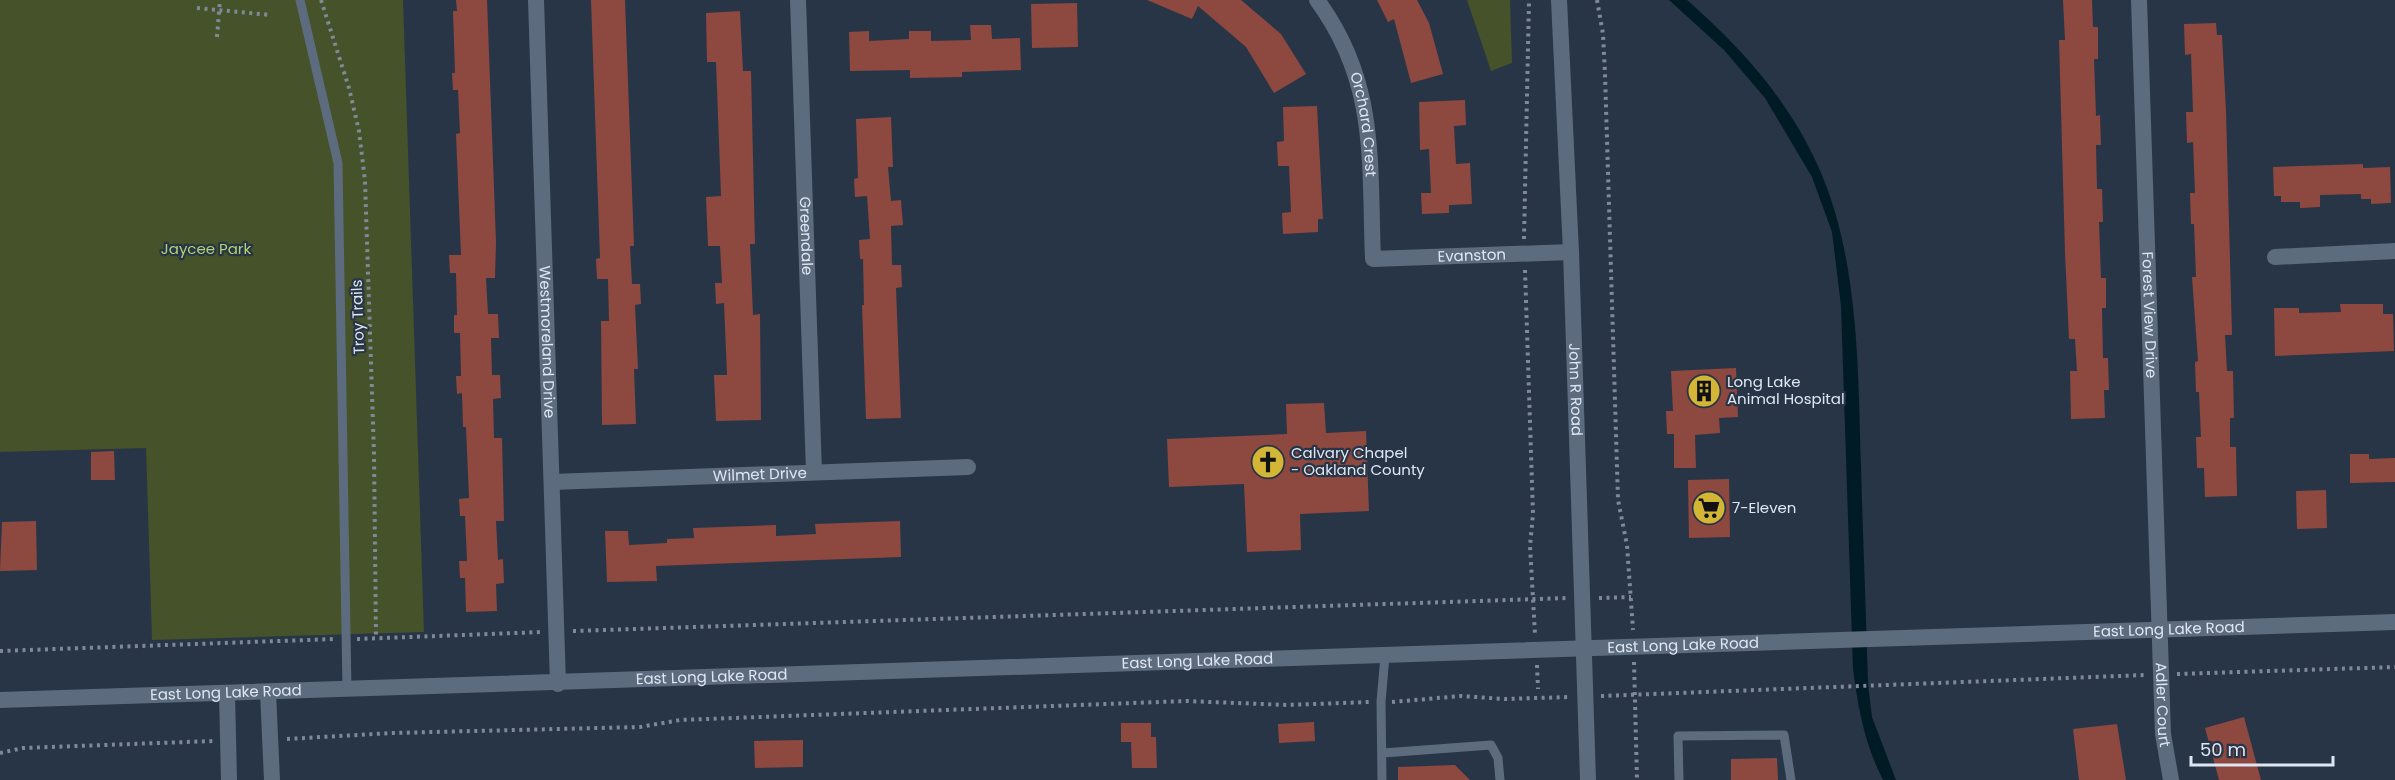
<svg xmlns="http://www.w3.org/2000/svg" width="2395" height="780" font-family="Poppins,sans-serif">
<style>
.green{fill:#45522a}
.water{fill:#001b24}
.building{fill:#8d4840}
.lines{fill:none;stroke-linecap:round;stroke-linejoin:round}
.path{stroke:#7f8a98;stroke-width:4;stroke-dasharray:3 4.5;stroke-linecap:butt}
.service{stroke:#5d6b7e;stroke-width:9}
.minor{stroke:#5d6b7e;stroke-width:16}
.secondary{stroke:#5d6b7e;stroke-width:16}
.labels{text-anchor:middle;stroke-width:4.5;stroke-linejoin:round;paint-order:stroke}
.street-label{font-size:15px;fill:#dee6f2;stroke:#283546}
.park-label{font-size:15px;fill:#b2d274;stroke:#283546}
.poi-label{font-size:15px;fill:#dee6f2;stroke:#283546;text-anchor:start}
</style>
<rect width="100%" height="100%" fill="#283546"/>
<!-- green -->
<path class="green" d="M0,0H403L424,632L152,640L146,448L0,452Z
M1467,0H1510L1512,63L1491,71Z"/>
<!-- water -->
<path class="water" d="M1669,0H1687C1741,47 1789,101 1818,166C1859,256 1858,369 1861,466C1863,539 1866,611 1868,684L1872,717L1896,780H1883C1865,745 1858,708 1853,669L1841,306L1832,232L1812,177L1765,98L1724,50Z"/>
<!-- building -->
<path class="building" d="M456,0H487L496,242L495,278H486L488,314H498L499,338H491L492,375H500L501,398L493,399L494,438H502L504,521H496L498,560L503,559L504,583L496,584L497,611L466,612L465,578H460L459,561H467L465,516H460L459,499L469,498L466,427H463L462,393L457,394L456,376H461L460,333H454V315H457L456,273H450L449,255H461L456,134L460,133L458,90H453L452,73H455L453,11H457Z
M591,0H625L634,246H630L632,284H640L641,304L635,305L638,369H634L636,424L602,425L601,321H609L608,279H597L596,259L600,258Z
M1147,0H1241L1281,34L1306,74L1274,93L1246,47L1198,6L1192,19Z
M1377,0H1417L1429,23L1443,74L1411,83L1394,19L1388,22Z
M2063,0H2092L2093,27H2098V59H2094L2096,116L2100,115L2101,145H2096L2097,189H2102L2103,222H2099L2101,278H2106V308H2102L2103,358H2108L2109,390H2104L2105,418L2071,419L2070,371H2077L2075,339H2069L2065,253L2059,40H2065Z
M1077,3L1078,47L1032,48L1031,4Z
M740,11L743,71H751L755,244H750L753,315L760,314L761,420L716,421L714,375H727L724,303L716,304L715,283H722L720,246H708L706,197L721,196L716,62H707L706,13Z
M2216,23L2217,35H2222L2226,111L2232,335H2225L2227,371H2233L2234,418H2230V447H2236L2237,496L2205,497L2204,468H2197L2196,437H2201L2199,392H2196L2195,362L2198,361L2192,277H2196L2194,224H2191L2190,193H2195L2193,142L2187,143L2186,112H2193L2191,54L2185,55L2184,24Z
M970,25H991L992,39L1020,38L1021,70L962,72V77L910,78V70L850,71L849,32L869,31V41L909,39V31H931V41L971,40Z
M1465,100L1466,125L1454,126L1456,164L1470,163L1472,204L1449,205V213L1422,214L1421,193H1431L1429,149L1420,150L1419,102Z
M1317,106L1323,219H1318V232L1283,234L1282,213L1291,212L1289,166H1278L1277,142L1284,141L1283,107Z
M891,117L893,167H888L891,201L901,200L903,225L891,226L892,265H901L902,287L896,288L901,418L866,419L862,305H864L863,259H860L859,240L870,239L867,196L855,197L854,179L858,178L856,119Z
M2363,164V168L2390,167L2391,203L2371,204V199H2361V194L2320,195V207L2300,208V202H2281V196H2274L2273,167Z
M2340,304H2383V314H2393L2394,351L2275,356L2274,308H2299V313L2341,312Z
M1736,368L1738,417L1719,418L1720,433L1695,435L1696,468H1674V434H1667L1666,411H1673L1671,371Z
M1324,403L1326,433L1366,431L1369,511L1300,514L1301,550L1247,552L1244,484L1169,487L1167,439L1287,434L1286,404Z
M114,451L115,480H91V452Z
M2350,454H2369V459L2395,458V482L2350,483Z
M1729,479L1730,537L1689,538L1688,480Z
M2326,490L2327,528L2297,529L2296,491Z
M36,521L37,570L0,571L2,522Z
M900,521L901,557L656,566L657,581L607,582L605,531H628L629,545L667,543V539L694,538L693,528L776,525V536L816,534L815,524Z
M2244,717L2261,780H2219L2205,728Z
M1314,722L1315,741L1279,743L1278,724Z
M1121,723H1151V737H1156L1157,768H1132L1131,742H1121Z
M2117,724L2126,780H2079L2073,729Z
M803,740V767L755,768L754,741Z
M1777,758L1778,780H1731V759Z
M1455,765L1470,780H1398V767Z"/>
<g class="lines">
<!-- path -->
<path class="path" d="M321,0L349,88L359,131L365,181L374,454L376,638
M1597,0L1603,34L1605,74L1618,500L1627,545L1633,630
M197,8L271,15
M217,37L220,0
M1524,239L1529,0
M1525,270L1533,514L1530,546L1535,634
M1599,598L1631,597
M573,631L1567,598
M357,639L542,632
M0,651L335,639
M1634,662L1637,780
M1537,665L1538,689
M2177,674L2395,667
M1601,696L2145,675
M1392,702L1461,696L1505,699L1570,697
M287,739L392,733L640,727L680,720L1186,701L1287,705L1369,702
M0,753L23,748L213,741"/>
<!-- service -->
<path class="service" d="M300,0L338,163L347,690
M1383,753L1491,745L1498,758L1500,780
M1382,780L1381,702L1385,656
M1679,780L1678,736L1784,735L1791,780"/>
<!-- minor -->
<g class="minor">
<path id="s1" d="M536,0L558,684"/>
<path id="s2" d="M798,0L814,472"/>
<path id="s3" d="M1317,0C1378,83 1369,161 1373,259L1571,252"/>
<path id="s4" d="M2139,0L2163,734L2171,780"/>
<path d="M2275,257L2395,251"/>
<path id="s5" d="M552,482L968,467"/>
<path d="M268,692L272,780"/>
<path d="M227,694L229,780"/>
</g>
<!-- secondary -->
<g class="secondary">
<path id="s6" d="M1559,0L1571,252L1588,780"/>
<path id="s7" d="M0,700L2395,622"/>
</g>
</g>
<!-- icons -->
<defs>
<g id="building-disc" transform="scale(1.725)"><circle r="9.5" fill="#d3b635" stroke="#283546"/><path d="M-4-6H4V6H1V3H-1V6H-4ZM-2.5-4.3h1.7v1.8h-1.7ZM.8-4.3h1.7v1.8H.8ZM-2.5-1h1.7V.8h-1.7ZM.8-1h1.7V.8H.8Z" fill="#111"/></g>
<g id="church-disc" transform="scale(1.725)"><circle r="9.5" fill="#d3b635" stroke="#283546"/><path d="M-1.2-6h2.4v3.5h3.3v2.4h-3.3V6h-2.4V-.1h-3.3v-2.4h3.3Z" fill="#111"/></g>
<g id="supermarket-disc" transform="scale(1.725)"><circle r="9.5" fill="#d3b635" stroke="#283546"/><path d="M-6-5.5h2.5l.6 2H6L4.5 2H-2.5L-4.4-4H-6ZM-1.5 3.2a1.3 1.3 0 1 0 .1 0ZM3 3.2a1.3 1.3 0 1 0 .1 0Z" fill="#111"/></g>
</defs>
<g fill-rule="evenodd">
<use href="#building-disc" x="1704" y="391"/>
<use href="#church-disc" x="1268" y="462"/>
<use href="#supermarket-disc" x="1709" y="508"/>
</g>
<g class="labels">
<!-- street labels -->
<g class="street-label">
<text dy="5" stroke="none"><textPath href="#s3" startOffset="135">Orchard Crest</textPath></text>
<text dy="5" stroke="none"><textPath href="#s2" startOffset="236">Greendale</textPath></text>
<text dy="5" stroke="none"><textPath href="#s3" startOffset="369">Evanston</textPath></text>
<text dy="5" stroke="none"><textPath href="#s4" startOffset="315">Forest View Drive</textPath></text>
<text transform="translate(358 317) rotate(-92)" y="5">Troy Trails</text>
<text dy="5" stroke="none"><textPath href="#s1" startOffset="342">Westmoreland Drive</textPath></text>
<text dy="5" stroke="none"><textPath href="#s6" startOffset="390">John R Road</textPath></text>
<text dy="5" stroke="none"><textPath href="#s5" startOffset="208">Wilmet Drive</textPath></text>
<text dy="5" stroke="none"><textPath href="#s7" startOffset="2170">East Long Lake Road</textPath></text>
<text dy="5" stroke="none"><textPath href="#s7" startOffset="1684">East Long Lake Road</textPath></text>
<text dy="5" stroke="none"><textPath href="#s7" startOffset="1198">East Long Lake Road</textPath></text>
<text dy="5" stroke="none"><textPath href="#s7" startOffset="712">East Long Lake Road</textPath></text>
<text dy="5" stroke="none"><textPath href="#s7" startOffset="226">East Long Lake Road</textPath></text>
<text dy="5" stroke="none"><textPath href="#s4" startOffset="705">Adler Court</textPath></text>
</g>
<!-- park labels -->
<g class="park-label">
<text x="206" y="254">Jaycee Park</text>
</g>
<!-- poi labels -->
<g class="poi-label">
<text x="1727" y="387">Long Lake<tspan x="1727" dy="17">Animal Hospital</tspan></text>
<text x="1291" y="458">Calvary Chapel<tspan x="1291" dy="17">- Oakland County</tspan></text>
<text x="1732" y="513">7-Eleven</text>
</g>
</g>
<!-- scale -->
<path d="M2191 756v9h142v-9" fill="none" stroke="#dee6f2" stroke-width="3"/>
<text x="2200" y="756" font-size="18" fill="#dee6f2" stroke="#283546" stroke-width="4.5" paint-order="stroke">50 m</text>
</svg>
